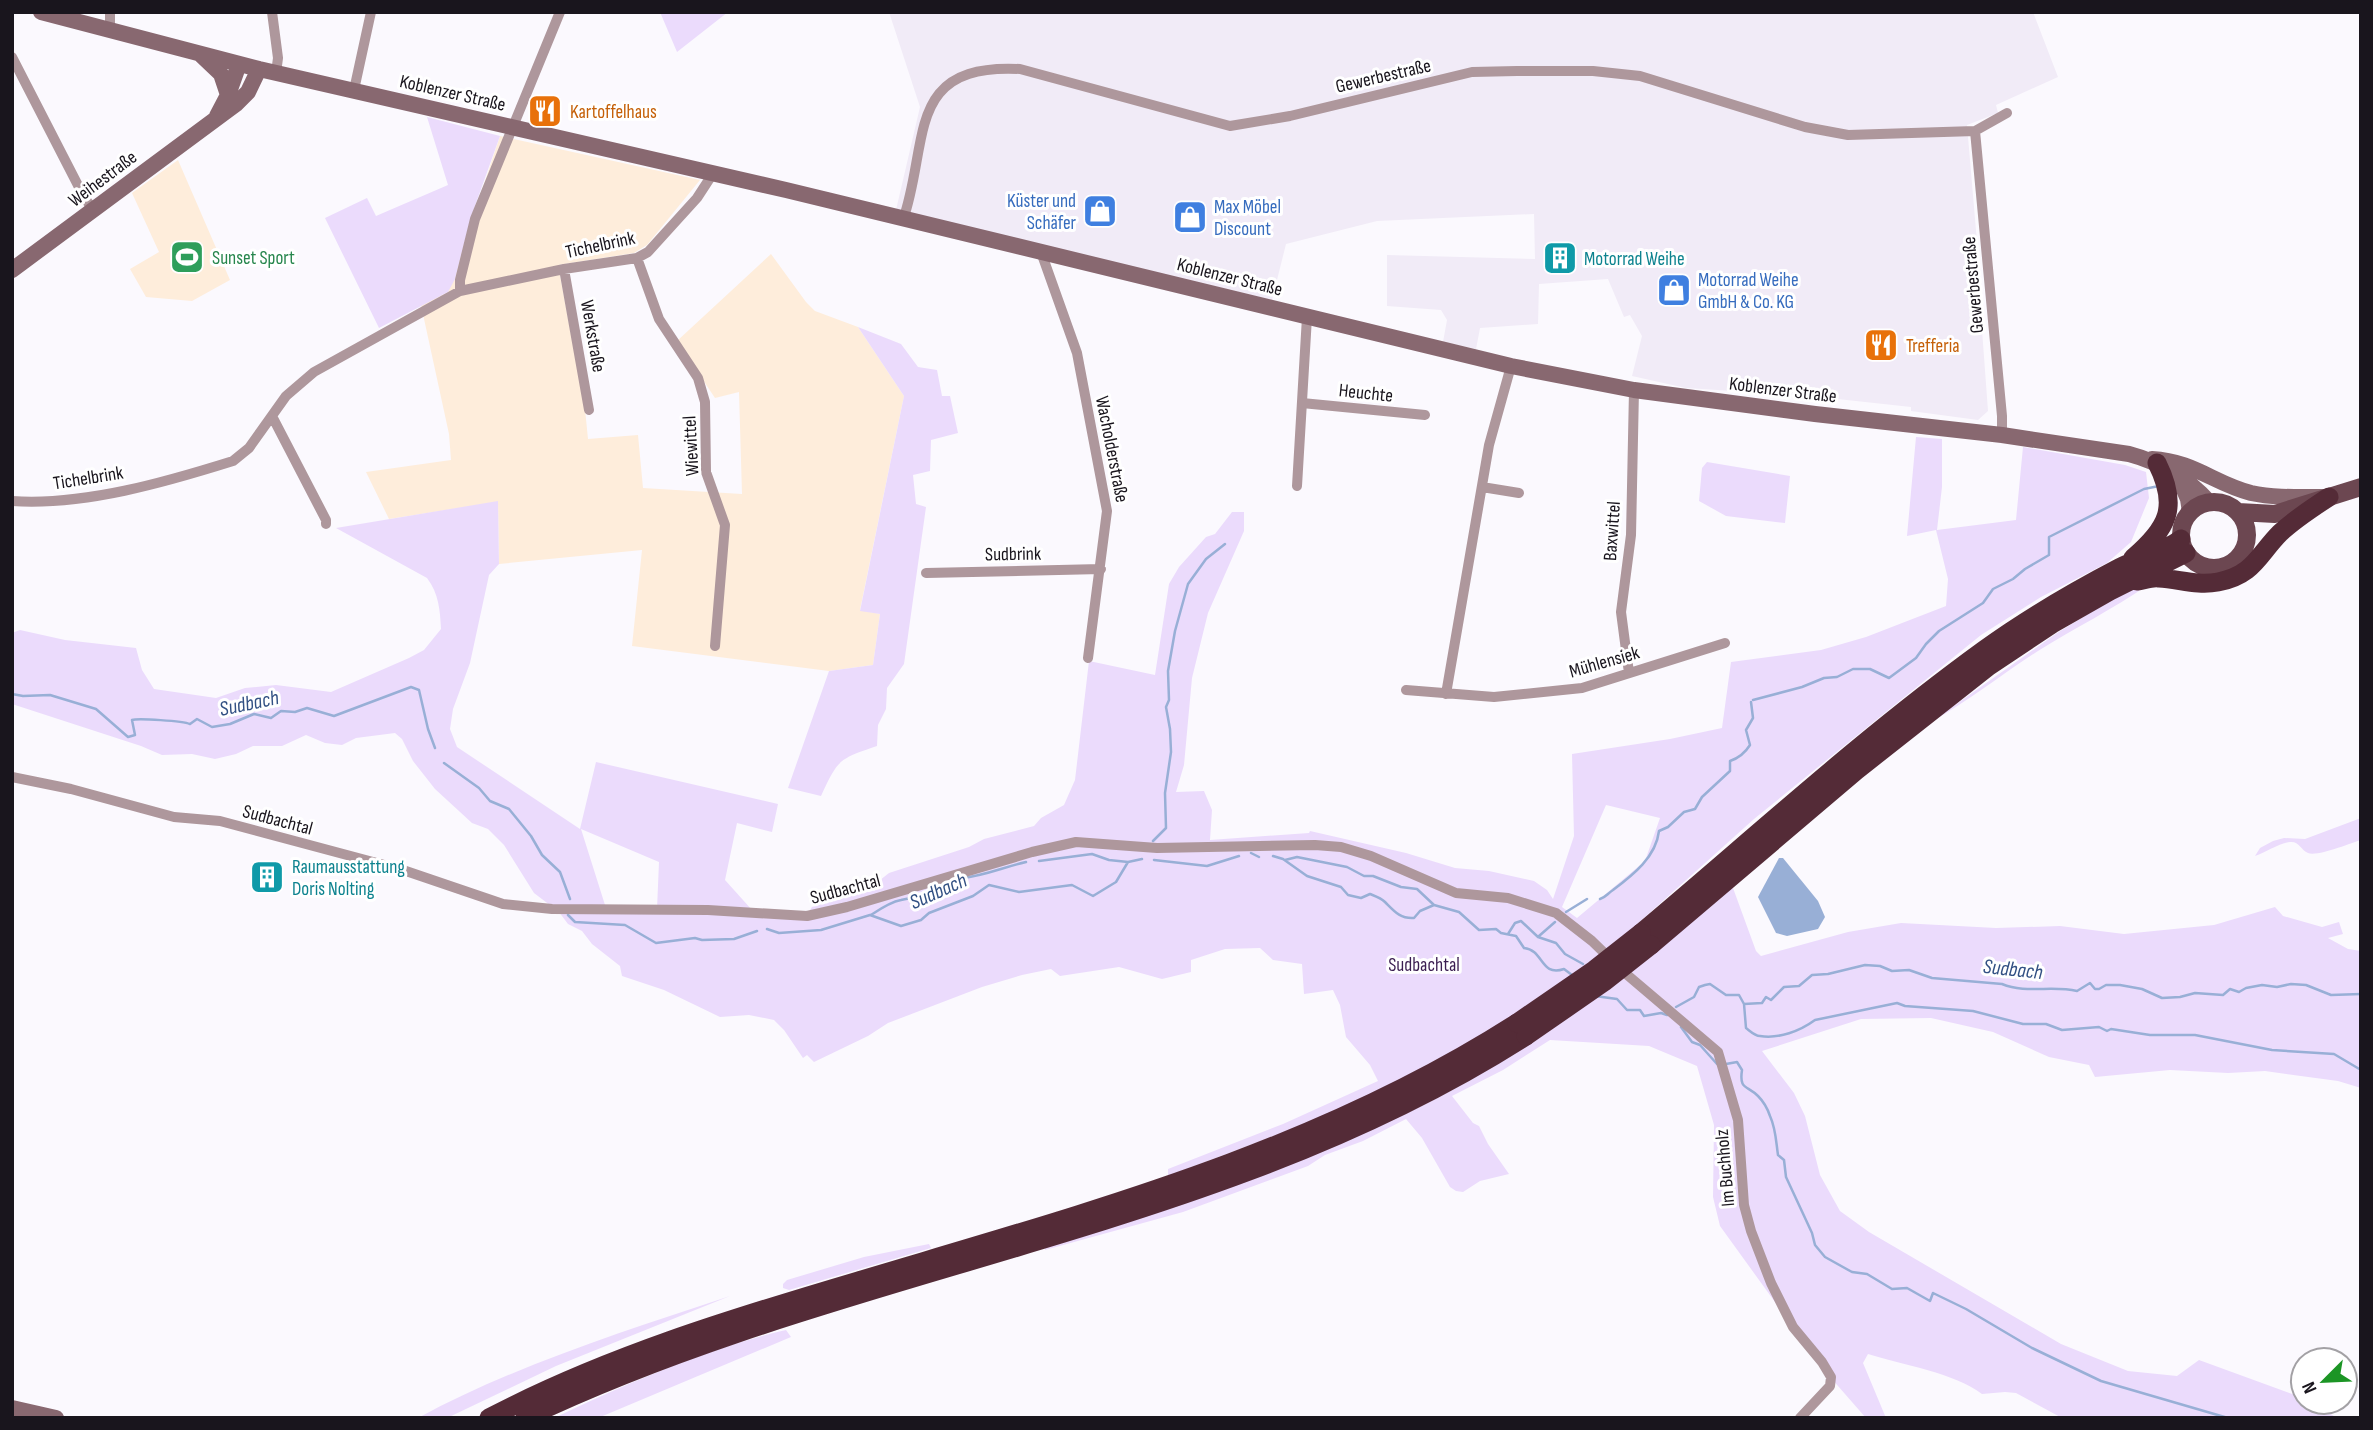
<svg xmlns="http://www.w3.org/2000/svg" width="2373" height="1430" font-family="'Sofia Sans Condensed',sans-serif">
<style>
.built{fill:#f1ebf7}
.industrial{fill:#feeddb}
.green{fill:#ebdbfc;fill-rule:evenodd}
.water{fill:#98afd6}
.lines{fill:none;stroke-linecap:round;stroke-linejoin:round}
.stream{stroke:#98afd6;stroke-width:2.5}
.street{stroke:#ae979c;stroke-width:10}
.secondary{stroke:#886870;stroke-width:16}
.primary{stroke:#6c4751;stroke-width:18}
.highway{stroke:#542b37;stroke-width:19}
.highway-bridge{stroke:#542b37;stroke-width:19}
.labels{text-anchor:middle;stroke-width:6;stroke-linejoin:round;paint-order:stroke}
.street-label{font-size:19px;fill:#19151d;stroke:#fff}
.food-label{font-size:19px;fill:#c56008;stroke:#fff;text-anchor:start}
.shop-label{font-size:19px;fill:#366cbe;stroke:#fff;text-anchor:start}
.leisure-label{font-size:19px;fill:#27864d;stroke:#fff;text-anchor:start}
.culture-label{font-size:19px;fill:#0d838f;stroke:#fff;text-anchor:start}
.park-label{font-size:19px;fill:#3b1e51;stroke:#fff}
.water-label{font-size:21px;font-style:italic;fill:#325083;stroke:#fff}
</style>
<rect width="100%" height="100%" fill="#fbf9fe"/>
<!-- built -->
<path class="built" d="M889,12H2033L2058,77L1996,105L1998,113L1967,125L1981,289H1979L1988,411L1978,420L1911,411V407L1810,396L1686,388L1632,376L1642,336L1630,315L1624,317L1608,279L1539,284L1538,324L1480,328L1476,349L1443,342L1447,320L1441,310L1387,306V255L1535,259L1534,214L1377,221L1286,244L1272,300L896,210L920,107Z"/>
<!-- industrial -->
<path class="industrial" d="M500,136L700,180L647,245L634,253L558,265L585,409L588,439L638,435L643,488L742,494L739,392L715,398L677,341L771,254L806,302L815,311L858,327L904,396L860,610L880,614L873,665L829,671L632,646L642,550L499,564L498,502L389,519L366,472L451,460L449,434L421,305L448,292Z
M178,160L230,280L192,301L146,297L130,269L159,252L132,193Z"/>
<!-- green -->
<path class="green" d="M660,12H728L677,52Z
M427,117L500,136L471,217L455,279L448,292L379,328L325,218L367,198L376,216L448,185Z
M858,327L901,344L918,367L937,370L942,396H950L958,433L931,440L930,471L913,475L916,504L926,507L904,664L887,688L886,709L878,725L877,746C839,759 838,759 821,796L788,788L829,671L873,665L880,614L860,611L904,396Z
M1916,437L1942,439V487L1937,530L2016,520L2023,447L2125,465L2146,472L2149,498L2131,542L2107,563L2041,597L1981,635L1754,819L1635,926L1733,888L1756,951L1761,956L1848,932L1901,923L1996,928L2060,926L2124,934L2214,925L2275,907L2283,916L2322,927L2339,922L2343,934L2328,938L2348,949L2361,951V1088L2338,1081L2265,1071L2228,1073L2170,1070L2095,1077L2089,1065L2049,1057L1993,1032L1931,1018L1861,1019L1762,1051L1794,1093L1805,1116L1820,1175L1840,1211L1869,1232L2061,1344L2128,1371L2177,1376L2199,1360L2303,1398V1402H2312L2337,1418H2062L2016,1393L2005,1392L1982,1394C1955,1373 1903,1365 1868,1354L1863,1363L1886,1418H1866L1824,1370L1720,1226L1713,1197L1714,1125L1697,1066L1649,1046L1550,1040L1503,1070L1452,1096L1473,1123L1479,1126L1488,1144L1509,1174L1480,1181L1463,1192L1456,1191L1450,1187L1422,1138L1406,1119L1363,1141L1325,1155L1308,1166L1183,1212L1045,1250V1247C1160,1207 1279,1173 1390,1121C1439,1099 1485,1072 1530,1044L1481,1036L1377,1092L1298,1127L1168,1176V1169L1283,1124L1378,1081L1370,1065L1346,1037L1340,1005L1333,990L1304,994L1302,964L1273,960L1260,948L1225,949L1191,960V972L1162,979L1119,967L1060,976L1051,969L1022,975L982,987L888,1023L868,1036L814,1062L807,1055L803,1058L784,1030L774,1020L749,1015L720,1017L664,990L622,976L620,966L592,944L582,931L568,924L559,912L534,893L504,845L488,829L472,823L435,789L413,761L402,739L395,733L356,738L342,745L325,743L306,735L282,746H253L236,754L215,759L192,754L162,755L141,746L12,704V633L20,630L65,640L136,648L142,670L154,689L216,698L245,688L276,685L331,692L409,658L424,650L441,629C440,610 439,594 427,578L336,528L498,501L499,564L489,575L470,663L453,709L450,729L457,747L580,829L596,762L778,804L772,832L737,823L725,880L752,910L808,913L812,907L848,897L870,888L889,873L969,847L984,839L1034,826L1041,818L1064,805L1075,780L1089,661L1155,675L1169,584L1179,567L1206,537L1215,534L1232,512H1244V531L1208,613L1192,678L1184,765L1176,792L1204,791L1212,810L1210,840L1309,833L1310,831L1406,853L1455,868L1489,871L1534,881L1547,890L1553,899L1574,836L1572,754L1670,739L1722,728L1731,662L1821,650L1866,637L1946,606L1948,579L1936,530L1907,536ZM1606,805L1660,818L1645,861L1577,918L1562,907ZM581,829L659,862L657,909L605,905Z
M1707,462L1790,476L1785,523L1726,516L1699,501L1702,468Z
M2139,583L2148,585C2113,609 2075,628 2038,651C2002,674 1969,701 1931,722L2057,633Z
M2361,818V840C2351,843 2317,857 2308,853C2301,850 2299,841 2290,842C2280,843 2264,853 2255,856L2260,848L2273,841L2284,838L2305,839Z
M929,1244L931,1248L789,1290L783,1288V1284L787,1280L864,1257Z
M730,1296L556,1366L447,1418H418C516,1365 625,1331 730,1296Z
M786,1330L791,1337L598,1418H554C623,1385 710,1347 786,1330Z"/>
<!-- water -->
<path class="water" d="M1779,858H1783L1818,901L1825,917L1818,929L1787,936L1776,933L1758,897Z"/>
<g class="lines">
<!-- stream -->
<path class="stream" d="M12,694L23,696L50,695L96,709L128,737L135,735L132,720C138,718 183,721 190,724L197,719L212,727L230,724L254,714L271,718L281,711L295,712L307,708L334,716L411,687L419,690L428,729L435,748
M1753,700L1802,687L1824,678L1837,677L1853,669H1870L1889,678L1916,658L1926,644L1939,631L1983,603L1993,589L2013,579L2025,569L2049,555V537L2144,489L2159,486
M444,763L479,788L490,801L509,809L531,836L542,855L560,872L570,899
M1153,841L1166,828L1165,793L1171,752L1170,729L1166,707L1169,700L1168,671L1175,631L1188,584L1206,559L1225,544
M1251,853L1259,857
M1273,856L1283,859L1307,876L1341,887L1348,895L1361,898L1370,894C1375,896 1381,898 1385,902C1394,911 1400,919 1414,918L1420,911L1434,905
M1154,860L1207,866L1239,856
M1285,860L1297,857L1347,867L1364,876H1373L1401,887L1417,889L1434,905L1459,912L1479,930L1496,929L1501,933L1516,936L1524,948C1544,950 1540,977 1564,969L1572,975
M1039,861L1092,854L1109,860L1128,862L1142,859
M962,878C984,876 1004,867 1026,862
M1600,899C1606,897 1607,894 1613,890C1633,875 1656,857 1659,831L1668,827L1684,812L1695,809L1702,797L1730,771V761C1739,758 1745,753 1750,745L1746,730L1753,718L1751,702
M1566,912L1587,899
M568,915L575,922L625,925L656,943L695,938L702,940L734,939L757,931
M871,915C880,909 890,902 901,900C921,895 918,900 936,886
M767,929L779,933L821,930L870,915L901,926L921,920L929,913L973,896L989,885L1019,892L1072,885L1093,896L1116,882L1128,862
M1508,934L1515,923L1521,921L1538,937L1556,943L1565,954L1583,964
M1539,936L1555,922
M1595,996L1617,999L1627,1010H1640L1644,1016L1661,1013L1667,1015
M1744,1004L1746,1028C1750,1031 1755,1036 1760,1036C1779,1039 1800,1031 1815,1020L1897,1003L1905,1006L1973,1011L2023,1024H2046L2062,1030L2099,1027L2107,1031L2111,1029L2150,1035H2195L2272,1050L2334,1054L2361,1070
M1676,1007L1694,997L1699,987L1705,985L1710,984L1726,995H1739L1744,1004L1762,1003L1766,997L1771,1000L1784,987L1799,986L1812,975L1828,974L1865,965L1880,966L1892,971L1909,970L1932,978L2002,984C2026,994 2052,985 2077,991L2090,983L2095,989H2099L2106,985H2120L2142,989L2162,998L2180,997L2195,993L2223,995L2230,989L2239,992L2246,988L2262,985L2277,987L2291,984L2306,985L2331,995L2361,994
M1681,1027L1692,1042L1700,1045L1717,1064
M1726,1064L1737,1062L1742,1070C1739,1090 1747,1085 1758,1096C1763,1101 1768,1110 1770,1116C1776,1129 1776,1142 1778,1155L1784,1160L1786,1177L1812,1233L1815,1245L1825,1257L1852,1272L1867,1274L1892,1289L1907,1288L1930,1301L1933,1293L1966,1309L2032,1348L2101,1381L2228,1418"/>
<!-- street -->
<path class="street" d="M110,12V30
M272,12L278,58L276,73
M12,57L84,197L94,211
M354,90L371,12
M1975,131L2002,416V435
M903,220C930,142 904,63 1020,69L1230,126L1290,116L1472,72L1517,71H1593L1640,76L1805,127L1848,135L1975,131L2007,113
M1041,252L1077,353L1107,511L1088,658
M637,258L659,319L698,378L705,402L706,472L725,525L715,646
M564,269L589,410
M460,291V280L475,219L560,12
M1302,403L1425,415
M273,418L326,520V524
M1297,486L1307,317
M1482,487L1519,493
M12,501C84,506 166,482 233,461L249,448L286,396L314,372L460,291L564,269L637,258L648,252L697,198L712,175
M926,573L1101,569
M1629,673L1621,612L1631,535L1634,390
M1406,690L1494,697L1582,688L1725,643
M1446,694L1489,445L1511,366
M12,777L71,789L174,817L220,821L403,870L503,904L552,909L708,910L807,916L847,907L1032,852L1076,842L1157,848L1315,845L1341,847L1371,856L1456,893L1508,898L1556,913L1592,941L1625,973L1718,1052L1738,1120L1744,1205L1751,1231L1771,1283L1793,1327L1822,1362L1831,1377L1830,1386L1800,1418"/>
<!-- secondary -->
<path class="secondary" d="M41,12L259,69L786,190L1511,366L1634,390L1815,414L2002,435L2129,454C2159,462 2189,479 2209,502
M201,55L221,74L228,95
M217,116L228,95L239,64
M12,270L236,104L248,92L259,69
M2152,459C2193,461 2215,484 2251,493C2274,498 2299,497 2323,497
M2179,478L2188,499L2190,512
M12,1408L56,1418"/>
<!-- primary -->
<path class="primary" d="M2181 535a33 33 0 1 1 66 0a33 33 0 1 1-66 0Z
M2238,512L2275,514L2361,487"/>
<!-- highway -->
<path class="highway" d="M2133,558C2168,528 2179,507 2157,463
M2137,581C2144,580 2152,577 2159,578C2179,579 2197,586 2218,582C2254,575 2258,555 2280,533C2295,519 2312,508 2329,497
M1641,933C1754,838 1864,737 1984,650C2027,619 2073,592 2119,568C2140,557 2163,553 2181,539
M1651,945L1857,770L1989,666L2052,624L2110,591L2186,553
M489,1418C605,1357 733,1318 858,1281C1085,1213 1316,1152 1517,1023
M525,1418C849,1263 1219,1233 1526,1036"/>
<!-- highway-bridge -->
<path class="highway-bridge" d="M1517,1023L1594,970L1641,933
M1526,1036L1604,982L1651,945"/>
</g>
<!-- icons -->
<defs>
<g id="restaurant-square" transform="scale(1.75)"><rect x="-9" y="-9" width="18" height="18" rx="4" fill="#e8710a" stroke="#fff"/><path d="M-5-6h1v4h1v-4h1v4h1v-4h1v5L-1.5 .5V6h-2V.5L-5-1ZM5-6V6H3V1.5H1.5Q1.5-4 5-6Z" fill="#fff"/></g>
<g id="shop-square" transform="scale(1.75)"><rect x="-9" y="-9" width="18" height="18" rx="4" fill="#3f7fe0" stroke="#fff"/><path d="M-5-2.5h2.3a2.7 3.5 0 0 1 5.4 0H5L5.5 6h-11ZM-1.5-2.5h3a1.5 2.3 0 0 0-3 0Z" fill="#fff"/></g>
<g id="stadium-square" transform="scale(1.75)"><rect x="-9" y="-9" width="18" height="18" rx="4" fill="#2e9e5b" stroke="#fff"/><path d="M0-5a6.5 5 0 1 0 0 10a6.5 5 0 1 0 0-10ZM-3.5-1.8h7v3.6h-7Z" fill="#fff"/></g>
<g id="building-square" transform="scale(1.75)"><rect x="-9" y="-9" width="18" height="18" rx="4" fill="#0f9aa8" stroke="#fff"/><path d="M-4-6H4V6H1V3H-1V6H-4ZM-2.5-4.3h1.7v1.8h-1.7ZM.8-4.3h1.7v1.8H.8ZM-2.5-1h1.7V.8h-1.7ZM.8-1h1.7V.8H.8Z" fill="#fff"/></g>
</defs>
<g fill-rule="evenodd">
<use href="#restaurant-square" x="545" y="111"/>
<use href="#shop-square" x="1100" y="211"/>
<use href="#shop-square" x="1190" y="217"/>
<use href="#stadium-square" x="187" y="257"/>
<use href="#building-square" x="1560" y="258"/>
<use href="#shop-square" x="1674" y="290"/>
<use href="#restaurant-square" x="1881" y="345"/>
<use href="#building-square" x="267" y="877"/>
</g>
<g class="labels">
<!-- street labels -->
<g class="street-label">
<text transform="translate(1383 75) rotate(-13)" y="7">Gewerbestraße</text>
<text transform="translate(453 92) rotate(13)" y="7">Koblenzer Straße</text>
<text transform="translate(102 178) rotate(-37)" y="7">Weihestraße</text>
<text transform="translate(600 244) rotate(-12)" y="7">Tichelbrink</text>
<text transform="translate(1230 276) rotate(14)" y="7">Koblenzer Straße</text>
<text transform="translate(1972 285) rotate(-95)" y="7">Gewerbestraße</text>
<text transform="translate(594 336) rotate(80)" y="7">Werkstraße</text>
<text transform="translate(1783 389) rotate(7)" y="7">Koblenzer Straße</text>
<text transform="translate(1366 392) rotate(6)" y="7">Heuchte</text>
<text transform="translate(690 446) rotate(-93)" y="7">Wiewittel</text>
<text transform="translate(1113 449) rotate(79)" y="7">Wacholderstraße</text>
<text transform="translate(88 477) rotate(-9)" y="7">Tichelbrink</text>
<text transform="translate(1611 531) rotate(-86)" y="7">Baxwittel</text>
<text transform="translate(1013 553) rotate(-1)" y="7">Sudbrink</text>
<text transform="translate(1604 661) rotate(-16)" y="7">Mühlensiek</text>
<text transform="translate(278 819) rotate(15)" y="7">Sudbachtal</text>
<text transform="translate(845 888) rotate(-15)" y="7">Sudbachtal</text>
<text transform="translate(1724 1168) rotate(-95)" y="7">Im Buchholz</text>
</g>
<!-- food labels -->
<g class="food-label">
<text x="570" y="118">Kartoffelhaus</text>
<text x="1906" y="352">Trefferia</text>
</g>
<!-- shop labels -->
<g class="shop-label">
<text x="1076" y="207" text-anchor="end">Küster und<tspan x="1076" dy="22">Schäfer</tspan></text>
<text x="1214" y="213">Max Möbel<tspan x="1214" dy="22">Discount</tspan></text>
<text x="1698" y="286">Motorrad Weihe<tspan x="1698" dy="22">GmbH &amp; Co. KG</tspan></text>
</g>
<!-- leisure labels -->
<g class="leisure-label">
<text x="212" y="264">Sunset Sport</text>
</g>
<!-- culture labels -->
<g class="culture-label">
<text x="1584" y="265">Motorrad Weihe</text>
<text x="292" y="873">Raumausstattung<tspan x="292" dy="22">Doris Nolting</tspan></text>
</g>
<!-- park labels -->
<g class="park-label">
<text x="1424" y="971">Sudbachtal</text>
</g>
<!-- water labels -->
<g class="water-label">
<text transform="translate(249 703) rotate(-12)" y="7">Sudbach</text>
<text transform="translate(938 891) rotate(-24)" y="7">Sudbach</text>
<text transform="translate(2013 969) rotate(6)" y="7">Sudbach</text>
</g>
</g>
<!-- border -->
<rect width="2373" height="1430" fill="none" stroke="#19151d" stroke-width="28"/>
<!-- north arrow -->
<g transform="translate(2324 1381) rotate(246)"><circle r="33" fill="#ffffff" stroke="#a3a1a5" stroke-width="2"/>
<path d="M0-5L12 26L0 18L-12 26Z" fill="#1c9525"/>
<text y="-10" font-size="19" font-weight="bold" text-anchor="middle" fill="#19151d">N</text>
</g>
</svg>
